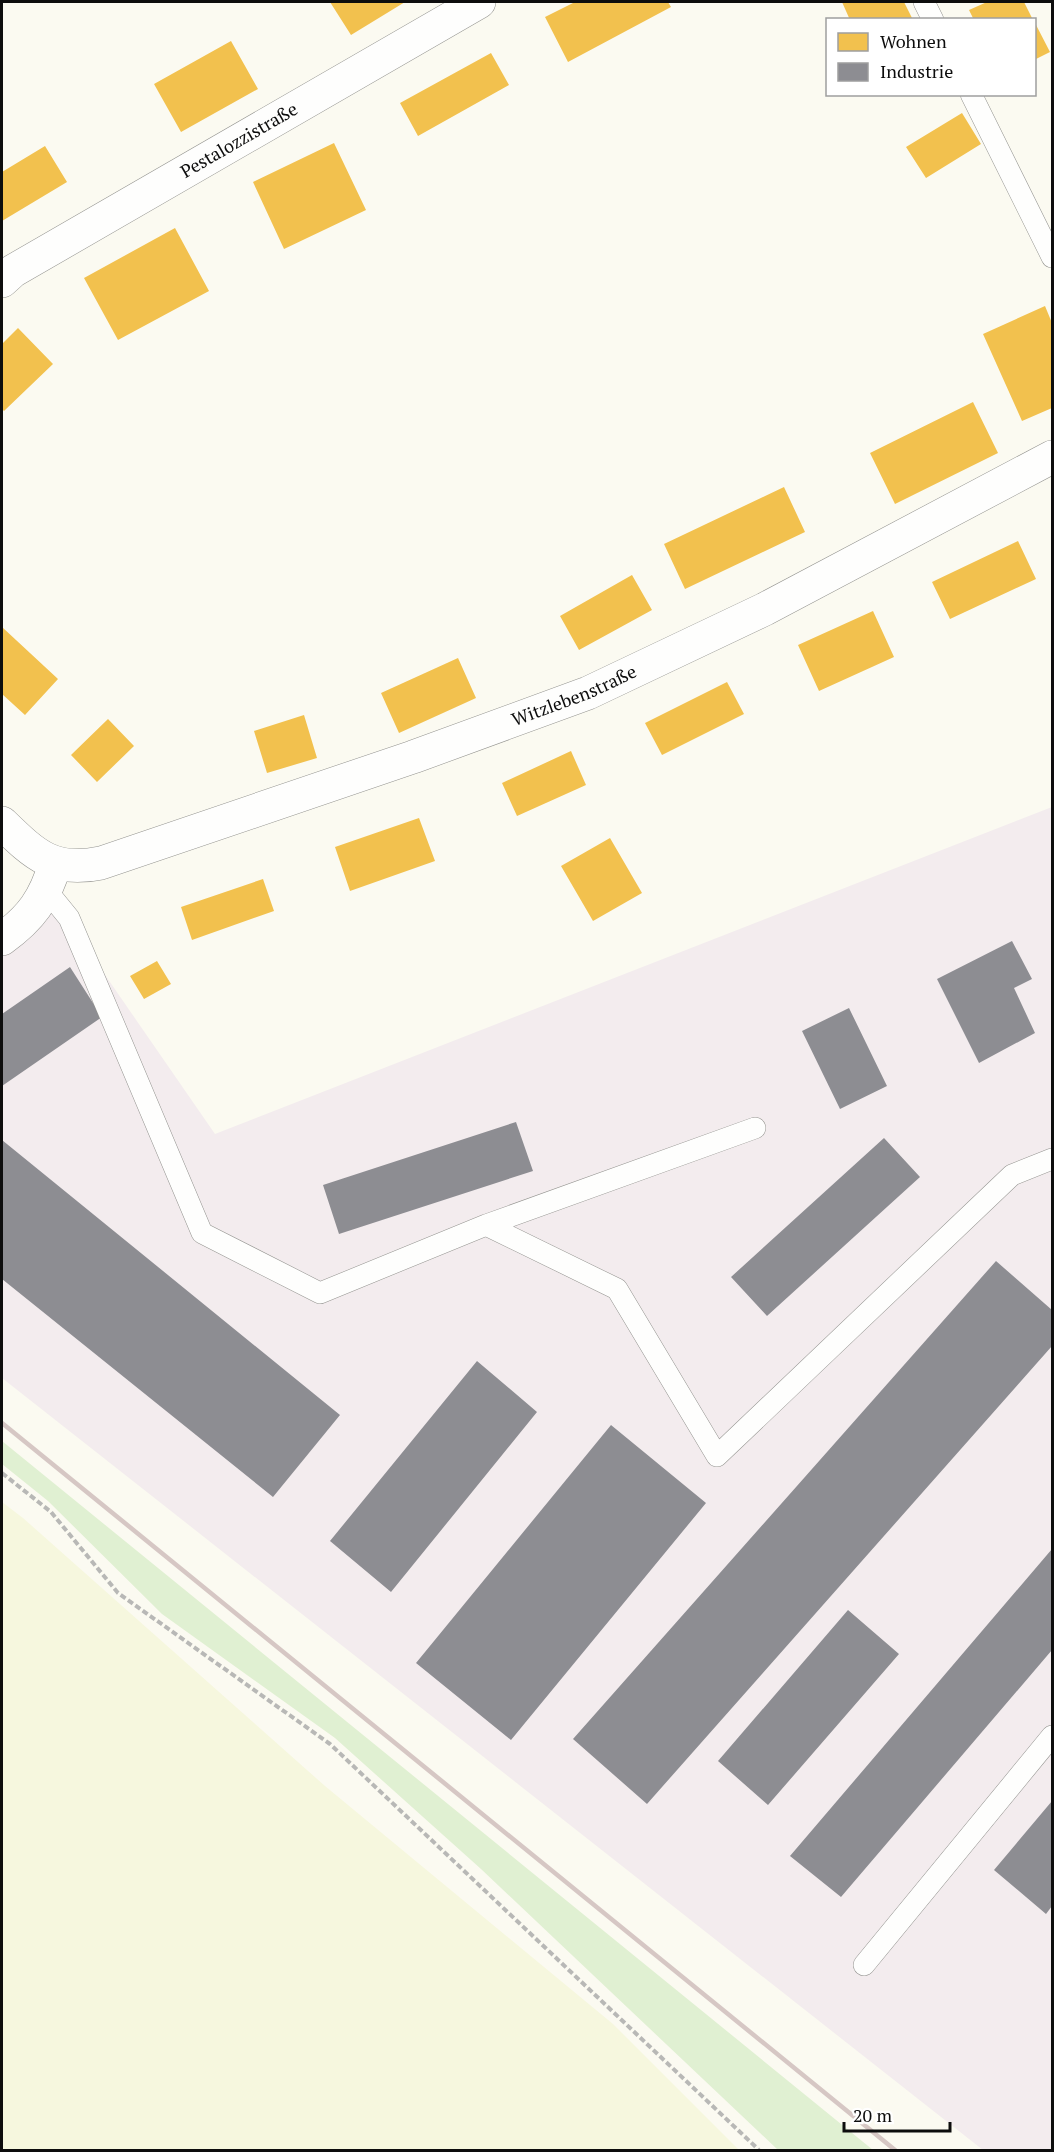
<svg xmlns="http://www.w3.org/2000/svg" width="1054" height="2152" font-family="'PT Serif',serif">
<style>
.industrial{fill:#f3ecee}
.farmland{fill:#f6f7de}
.green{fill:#e0f0d2}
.homes{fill:#f2c14e}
.industry{fill:#8d8d92}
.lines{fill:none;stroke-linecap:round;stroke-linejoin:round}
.lane-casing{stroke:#949490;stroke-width:22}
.street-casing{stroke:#949490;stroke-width:34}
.path{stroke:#b8b8b6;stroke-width:4;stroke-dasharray:6 3;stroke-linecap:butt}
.lane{stroke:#fefefd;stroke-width:21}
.street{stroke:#fefefd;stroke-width:33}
.rail{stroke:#d6c7c4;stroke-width:4.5}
.labels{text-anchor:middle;stroke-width:6;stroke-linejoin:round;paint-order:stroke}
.street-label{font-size:18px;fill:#0d0d0d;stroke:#fff}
</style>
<rect width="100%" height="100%" fill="#fbfaf1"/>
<!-- industrial -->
<path class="industrial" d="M1052,807V2150H983L2,1378V937L47,891L215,1134Z"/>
<!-- farmland -->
<path class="farmland" d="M2,1502L23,1518L325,1786L613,2024L739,2150H2Z"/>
<!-- green -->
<path class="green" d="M2,1441L873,2150H778L481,1869L335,1738L162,1614L48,1501L2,1464Z"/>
<!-- homes -->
<path class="homes" d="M330,2H405L351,35Z
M575,2H668L671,7L568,62L545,17Z
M842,2H904L913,20H850Z
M987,2H1024L1033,20H974L969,10Z
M1034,21L1050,52L1034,60Z
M231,41L258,89L181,132L154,84Z
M491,53L509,85L418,136L400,103Z
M962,113L981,144L926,178L906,147Z
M334,143L366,210L284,249L253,182Z
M45,146L67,182L2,221V172Z
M175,228L209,291L118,340L84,278Z
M1045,306L1052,323V408L1022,421L983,334Z
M18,328L53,364L4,411L2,409V344Z
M973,402L998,453L895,504L870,453Z
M784,487L805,532L685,589L664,544Z
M1018,541L1036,579L950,619L932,582Z
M632,575L652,610L579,650L560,616Z
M873,611L894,657L819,691L798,645Z
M2,627L58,679L25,715L2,694Z
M458,658L476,698L399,733L381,693Z
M727,682L744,714L662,755L645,723Z
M304,715L317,758L267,773L254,731Z
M108,719L134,746L97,782L71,755Z
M571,751L586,785L517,816L502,783Z
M419,818L435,861L350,891L335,847Z
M610,838L642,893L593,921L561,866Z
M263,879L274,911L192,940L181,907Z
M157,961L171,984L144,999L130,976Z"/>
<!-- industry -->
<path class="industry" d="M1012,941L1032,979L1014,988L1035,1033L979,1063L937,979Z
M70,967L102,1017L2,1086V1014Z
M849,1008L887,1086L840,1109L802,1031Z
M516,1122L533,1171L339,1234L323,1185Z
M884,1138L920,1177L767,1316L731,1277Z
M2,1140L340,1415L273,1497L2,1279Z
M996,1261L1052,1310V1346L647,1804L573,1739Z
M477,1361L537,1412L391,1592L330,1541Z
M611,1425L706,1503L511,1740L416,1663Z
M1052,1549V1650L841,1897L790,1856Z
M848,1610L899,1654L768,1805L718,1761Z
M1052,1801V1906L1046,1914L994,1870Z"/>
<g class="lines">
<!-- lane casing -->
<g class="lane-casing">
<path id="lane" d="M924,2L933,20
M971,94L1052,257
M47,891L69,918L202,1233L320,1293L486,1225L755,1128
M486,1225L617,1289L717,1456L1012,1175L1052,1159
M864,1965L1052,1736"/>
</g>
<!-- street casing -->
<g class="street-casing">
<g id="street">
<path id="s1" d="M2,281L13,271L479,2"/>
<path id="s2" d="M2,823C35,855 53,873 101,863L413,757L588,693L765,609L1052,457"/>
<path d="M2,939C31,918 45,899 55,864"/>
</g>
</g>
<!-- path -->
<path class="path" d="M2,1473L51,1512L118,1593L330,1744L759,2150"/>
<!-- lane -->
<use href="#lane" class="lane"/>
<!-- street -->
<use href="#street" class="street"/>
<!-- rail -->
<path class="rail" d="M2,1423L895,2150"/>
</g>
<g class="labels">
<!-- street labels -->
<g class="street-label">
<text dy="6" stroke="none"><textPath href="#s1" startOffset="276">Pestalozzistraße</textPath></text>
<text dy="6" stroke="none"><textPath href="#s2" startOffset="615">Witzlebenstraße</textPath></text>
</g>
</g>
<!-- border -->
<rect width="1054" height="2152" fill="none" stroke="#0d0d0d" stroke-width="6"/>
<!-- legend -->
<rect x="826" y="18" width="210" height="78" fill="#ffffff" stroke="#9e9e9e" stroke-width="1.5"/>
<rect x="838" y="33" width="30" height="18" fill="#f2c14e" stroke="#9e9e9e" stroke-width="1.5"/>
<text x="880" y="48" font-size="18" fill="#0d0d0d">Wohnen</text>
<rect x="838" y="63" width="30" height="18" fill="#8d8d92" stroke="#9e9e9e" stroke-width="1.5"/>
<text x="880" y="78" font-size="18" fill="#0d0d0d">Industrie</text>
<!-- scale -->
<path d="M844 2122v9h106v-9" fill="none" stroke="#0d0d0d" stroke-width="3"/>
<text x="853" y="2122" font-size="18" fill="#0d0d0d" stroke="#ffffff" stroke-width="4.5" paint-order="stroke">20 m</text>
</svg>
